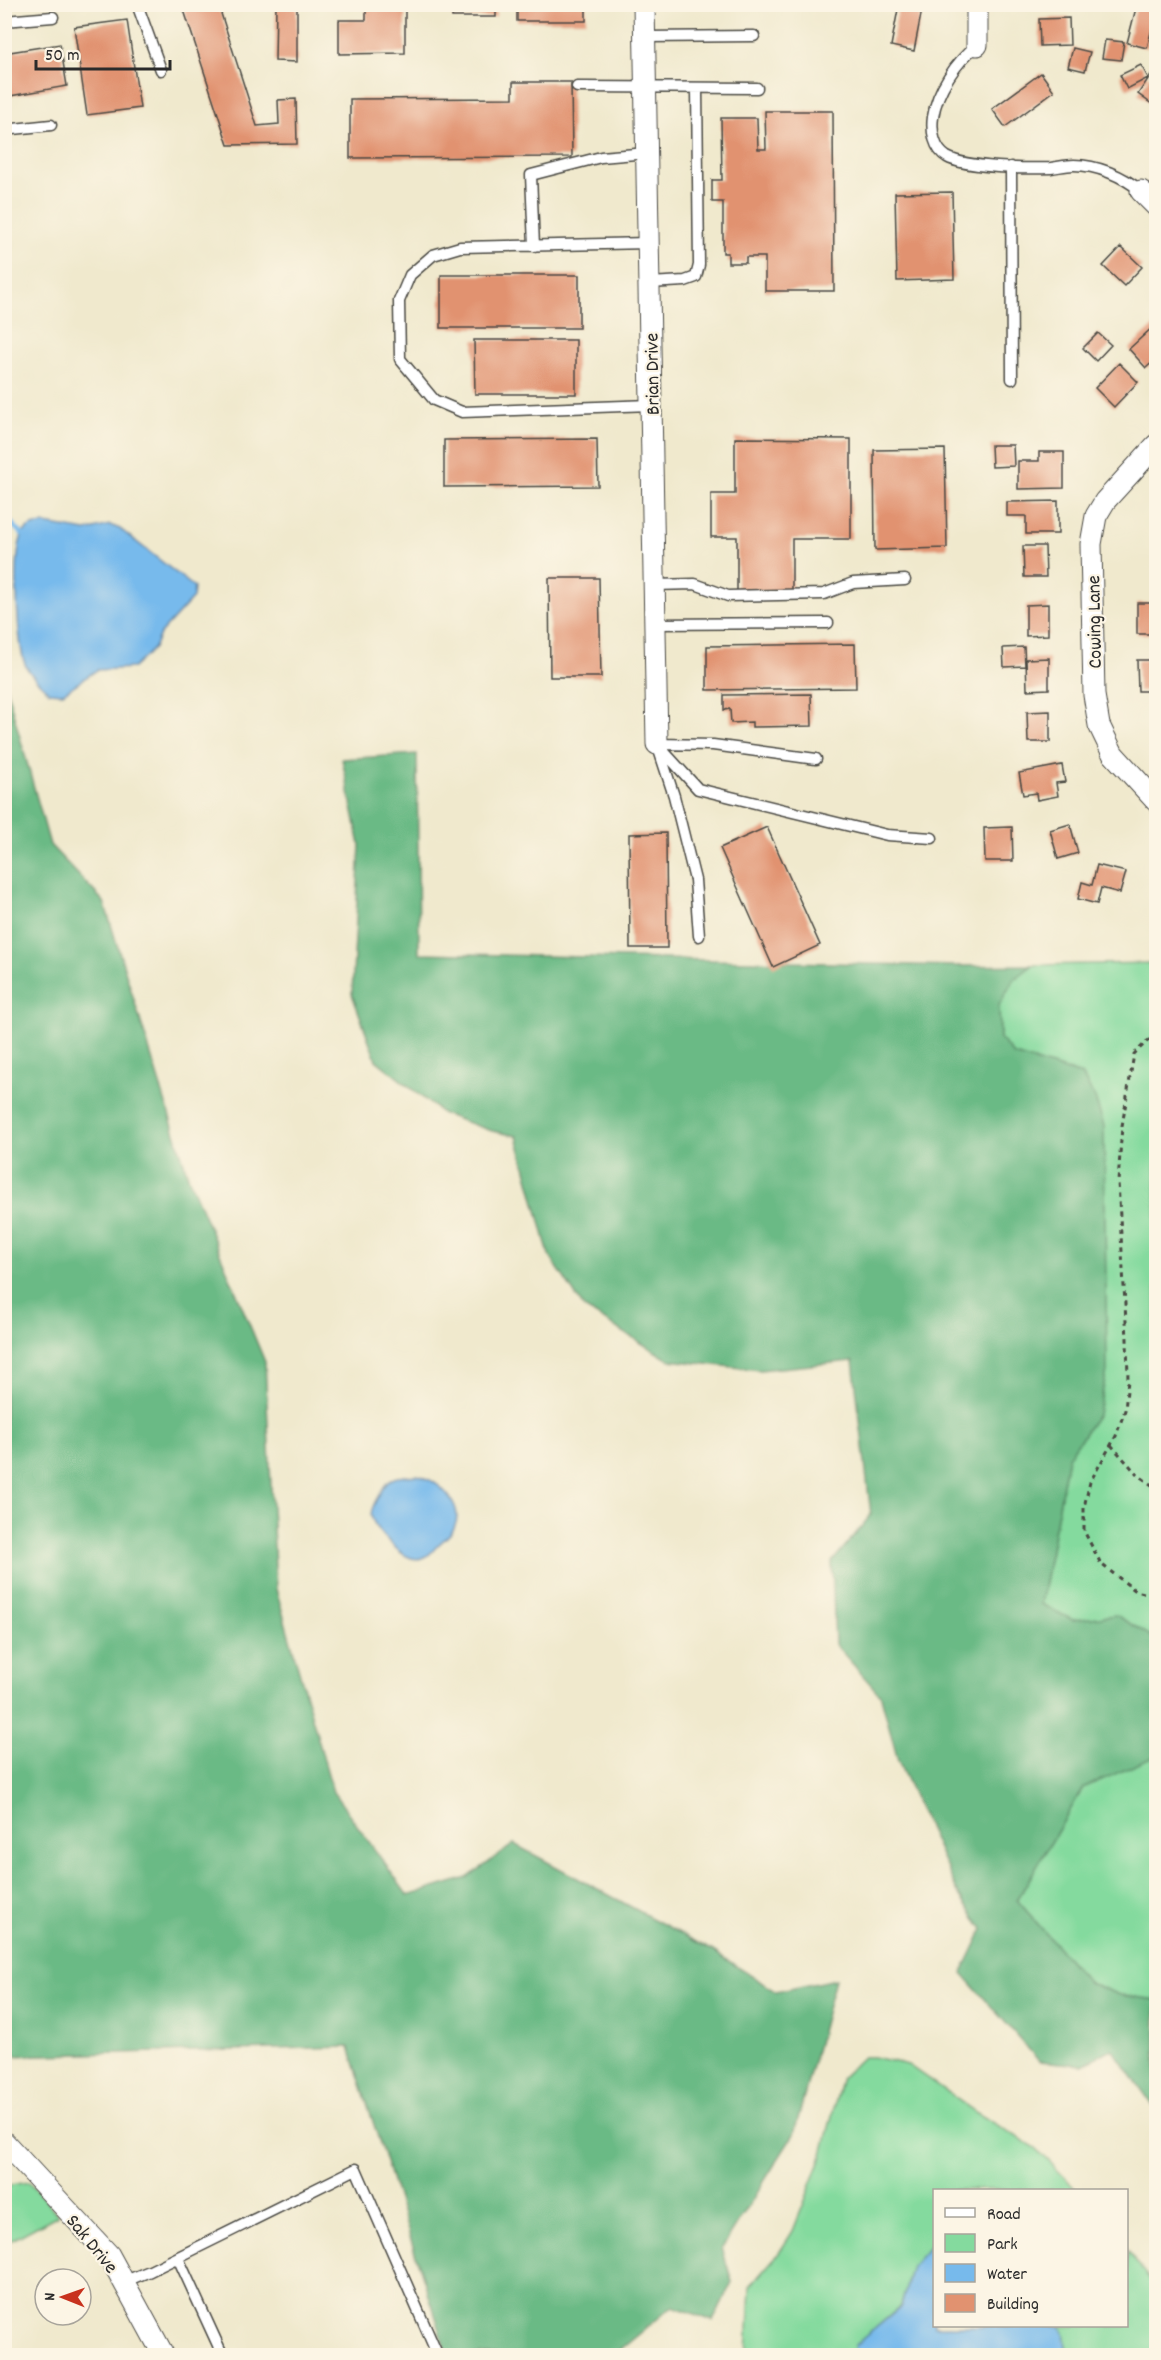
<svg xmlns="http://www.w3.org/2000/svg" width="1161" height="2360" font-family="Dekko,sans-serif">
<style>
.green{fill:#84da9e;stroke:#588264;stroke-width:1.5}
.forest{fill:#6bba85;stroke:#4b7258;stroke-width:1.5}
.water{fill:#77baec;stroke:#51728c;stroke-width:1.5}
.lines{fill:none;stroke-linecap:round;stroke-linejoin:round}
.stream{stroke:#77baec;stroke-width:5}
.building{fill:#e19270}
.lane-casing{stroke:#494843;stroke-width:13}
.street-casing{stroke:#494843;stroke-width:23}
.path{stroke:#494843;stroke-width:3;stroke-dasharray:4.5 4.5;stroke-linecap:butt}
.lane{stroke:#fff;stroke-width:10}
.street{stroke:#fff;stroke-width:21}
.labels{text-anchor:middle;stroke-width:4.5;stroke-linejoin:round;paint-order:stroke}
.street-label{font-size:20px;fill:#2b2b2b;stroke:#fcf5e5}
</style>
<rect width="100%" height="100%" fill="#fcf5e5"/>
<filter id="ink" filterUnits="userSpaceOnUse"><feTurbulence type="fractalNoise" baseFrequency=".0167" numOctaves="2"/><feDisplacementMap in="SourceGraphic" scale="12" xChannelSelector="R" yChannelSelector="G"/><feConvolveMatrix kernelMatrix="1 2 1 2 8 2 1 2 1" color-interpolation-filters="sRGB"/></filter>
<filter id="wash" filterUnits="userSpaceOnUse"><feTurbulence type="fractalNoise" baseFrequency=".008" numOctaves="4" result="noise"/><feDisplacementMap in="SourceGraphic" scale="24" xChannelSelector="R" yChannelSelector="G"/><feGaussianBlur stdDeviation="1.35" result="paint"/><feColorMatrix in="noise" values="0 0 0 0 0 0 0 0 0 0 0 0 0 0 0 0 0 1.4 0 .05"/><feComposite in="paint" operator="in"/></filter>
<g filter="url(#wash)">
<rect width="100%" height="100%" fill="#f0e9cd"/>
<!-- green -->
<path class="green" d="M1156,963V2000L1120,1995L1088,1982L1017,1900L1094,1769L1041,1604L1068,1457L1098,1414L1082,1075L1014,1055L1000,1039L999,1005L1014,979L1033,965Z
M863,2057H873L908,2065L977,2113L1036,2148L1077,2190H934V2241L912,2266L901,2306L856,2345L854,2355L747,2356L750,2286L779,2253L793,2231L820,2162L842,2077Z
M29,2182L58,2215L5,2244L4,2186Z
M1127,2251L1156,2287V2355H1067L1064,2333L1060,2326H1126Z"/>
<!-- forest -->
<path class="forest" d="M4,680L50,845L104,902L189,1179L265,1362L276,1589L333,1792L408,1896L467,1878L514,1844L713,1951L776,1992L835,1979L794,2134L722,2248L732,2282L713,2321L673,2306L614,2355H448L349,2047L5,2056Z
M417,754L419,953L956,966L1033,965L1014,979L999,1005L1000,1039L1014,1055L1082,1075L1095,1098L1104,1126L1107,1371L1098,1414L1068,1457L1041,1604L1073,1620L1116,1615L1156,1639V1756L1083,1788L1017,1900L1088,1982L1120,1995L1156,2000V2110L1112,2048L1083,2065L1039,2061L962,1973L983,1929L960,1897L898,1761L881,1696L835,1644L832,1562L871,1515L853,1361L760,1370L669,1360L584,1308L549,1255L517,1136L492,1131L443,1114L376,1060L352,994L360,845L342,759Z"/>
<!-- water -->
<path class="water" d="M45,524L86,531L110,525L120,529L194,587L193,598L160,634L154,648L133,668L97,670L63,693L49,692C41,684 29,675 25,664C17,645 12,548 24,532C30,525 36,525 45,524Z
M417,1475C437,1479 466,1505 454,1528C451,1535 443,1540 438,1545C434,1549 430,1555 425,1557C409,1565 392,1545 383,1535C368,1517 368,1514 379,1495C382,1489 387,1481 394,1478C401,1476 410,1476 417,1475Z
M934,2241V2326H1060L1064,2333L1067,2355H854L855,2345L901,2307L912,2266Z"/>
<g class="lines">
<!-- stream -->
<path class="stream" d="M4,516L22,534"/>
</g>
<g id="blocks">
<!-- building -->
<path class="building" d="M182,4H218L257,126L279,124L278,100L296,99L297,144L228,145Z
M276,4H297V62L275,61Z
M366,4H405V53L339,54V20H366Z
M452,4H496V17H452Z
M517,4H586V21H517Z
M759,4H831V7L759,8Z
M899,4H923L914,51L891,46Z
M1137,4H1156V13L1147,48L1127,43Z
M1069,18L1070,45L1040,46L1039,19Z
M127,20L140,108L87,115L74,27Z
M1105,40L1124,42L1121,60L1102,58Z
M60,44L67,86L4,97V53Z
M1073,48L1090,52L1085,71L1068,67Z
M1141,65L1148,78L1127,89L1120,75Z
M1041,73L1054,91L1005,127L992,109Z
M1152,73L1156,76V107L1138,94Z
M513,82H571L572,157L350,158V99L513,98Z
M765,111H833L834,291H765V257H746V263H728V253H723V202H712V180H722L721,118H757L758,149H766Z
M952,192L954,279L897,281L895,193Z
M1121,247L1142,267L1124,286L1103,266Z
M441,275H579V328H441Z
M1155,325L1156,327V359L1146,368L1129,349Z
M1098,333L1111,345L1096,361L1083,348Z
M474,340H576V394H475Z
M1119,363L1138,382L1114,407L1095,388Z
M735,438L851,439V539H792V592H737V537H711V494H735Z
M597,439L598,486L444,487V440Z
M991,445H1013L1014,466L992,467Z
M945,449L947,548L875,550L874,450Z
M1039,452H1064V488L1018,489V461H1039Z
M1058,501V534H1026V516H1007V502Z
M1023,546H1045L1046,577H1024Z
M549,578H599L601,677H550Z
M1137,603H1156V634H1137Z
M1048,604V635L1026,636V605Z
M855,644L856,688L707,690V646Z
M1024,647L1025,666L1004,667L1003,648Z
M1049,658V689L1027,690L1026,659Z
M1137,660H1156V691H1138Z
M811,694L812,726L752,727V722L731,723L730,709L724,710V695Z
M1050,711V742H1028L1027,712Z
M1062,765L1065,782L1056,783L1058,796L1037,800L1036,793L1023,795L1019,773Z
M1070,824L1078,853L1058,859L1050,830Z
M767,827L820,945L773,967L720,848Z
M1012,827L1013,861H985L984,828Z
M666,833L667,948H630L629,834Z
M1097,865L1126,872L1120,893L1101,888L1097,904L1078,899L1082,882L1092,885Z
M1154,878L1156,879V901L1151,900Z"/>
</g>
</g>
<g filter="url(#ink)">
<use href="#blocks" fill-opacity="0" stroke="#494843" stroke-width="1.5"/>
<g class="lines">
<!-- lane casing -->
<g class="lane-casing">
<path id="lane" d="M137,4L161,70
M4,21L53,17
M645,37L754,36
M977,45C956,62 937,90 933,117C931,131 934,149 947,157C966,168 1028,169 1051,168C1059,167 1066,165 1074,165C1097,165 1123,176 1141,191
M577,87L757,88
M4,130L51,125
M1011,167L1012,379
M649,243L460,247L433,255L410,275L399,301L400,359L434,400L462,412L651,405
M534,246L531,175L601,157L647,153
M649,283L685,281L696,277L699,265L697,89
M654,585L695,584L728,596L824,594L853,583L905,580
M654,624L828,623
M657,744L698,789L887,835L932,838
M657,744L713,745L816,759
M658,747L674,796L695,880L699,936
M178,2258L223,2356
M123,2282L150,2271L356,2169L438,2356"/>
</g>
<!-- street casing -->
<g class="street-casing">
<path id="street" d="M644,4L657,744
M977,4V45
M1141,191L1156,206
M1156,445L1105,501L1096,516L1091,544L1094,695L1099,725L1113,754L1156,801
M4,2142L109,2255L164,2356"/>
</g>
<!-- path -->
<path class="path" d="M1156,1033L1134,1054L1122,1126L1118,1182L1127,1339L1128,1380L1125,1410L1116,1436L1090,1482L1084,1507V1531L1101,1564L1136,1591L1156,1596
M1111,1445L1138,1475L1156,1488"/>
<!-- lane -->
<use href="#lane" class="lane"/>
<!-- street -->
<use href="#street" class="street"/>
</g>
</g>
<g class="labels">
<!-- street labels -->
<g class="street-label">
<text transform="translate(651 374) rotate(-91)" y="7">Brian Drive</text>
<text transform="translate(1093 622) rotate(-91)" y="7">Cowing Lane</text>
<text transform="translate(93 2243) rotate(51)" y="7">Sak Drive</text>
</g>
</g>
<!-- margin -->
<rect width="1161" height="2360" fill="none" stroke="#fcf5e5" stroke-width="24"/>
<!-- legend -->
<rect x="933" y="2189" width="195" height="138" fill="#fcf5e5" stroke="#a8a49b" stroke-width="1.5"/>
<rect x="945" y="2208" width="30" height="9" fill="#ffffff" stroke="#a8a49b" stroke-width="1.5"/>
<text x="987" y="2219" font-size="18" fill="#2b2b2b">Road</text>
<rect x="945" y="2234" width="30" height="18" fill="#84da9e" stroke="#a8a49b" stroke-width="1.5"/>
<text x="987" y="2249" font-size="18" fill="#2b2b2b">Park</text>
<rect x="945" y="2264" width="30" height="18" fill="#77baec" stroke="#a8a49b" stroke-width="1.5"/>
<text x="987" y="2279" font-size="18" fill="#2b2b2b">Water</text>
<rect x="945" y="2294" width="30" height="18" fill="#e19270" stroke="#a8a49b" stroke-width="1.5"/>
<text x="987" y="2309" font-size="18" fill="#2b2b2b">Building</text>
<!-- north arrow -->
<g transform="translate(63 2297) rotate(271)"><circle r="28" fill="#fcf5e5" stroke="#a8a49b" stroke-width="1.5"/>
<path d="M0-4.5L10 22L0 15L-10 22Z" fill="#c8321e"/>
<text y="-9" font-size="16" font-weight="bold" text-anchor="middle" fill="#2b2b2b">N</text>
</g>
<!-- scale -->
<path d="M36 60v9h134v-9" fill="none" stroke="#2b2b2b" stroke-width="3"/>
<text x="45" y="60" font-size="18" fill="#2b2b2b" stroke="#fcf5e5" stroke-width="4.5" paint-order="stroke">50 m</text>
</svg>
